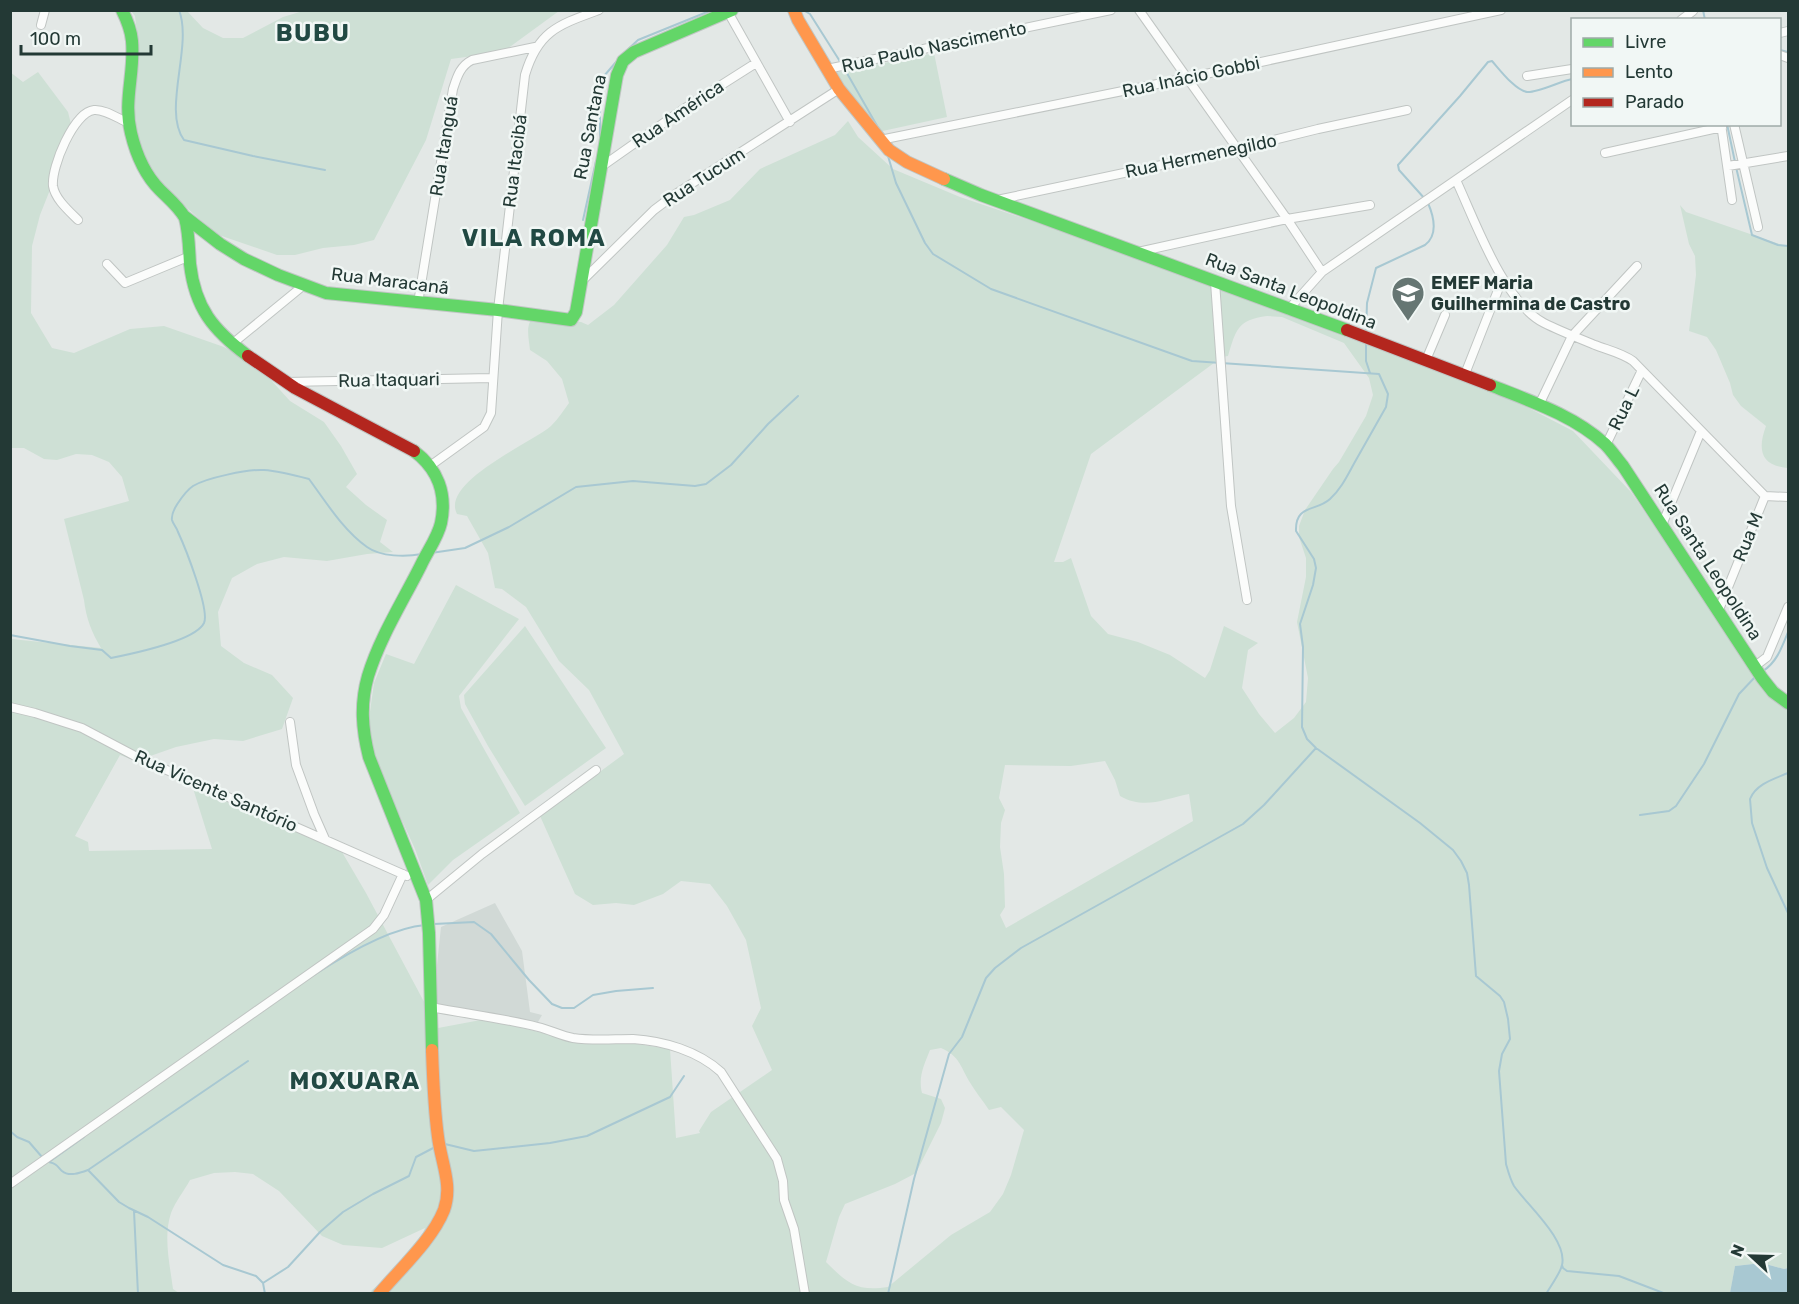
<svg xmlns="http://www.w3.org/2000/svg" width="1799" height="1304" font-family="Rubik,sans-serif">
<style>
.built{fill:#d1d9d6}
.green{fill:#cee0d5;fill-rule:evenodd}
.water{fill:#a8c8d2}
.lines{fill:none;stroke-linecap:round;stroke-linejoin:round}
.stream{stroke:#a8c8d2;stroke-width:2}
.street-casing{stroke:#c0c5c3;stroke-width:10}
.fast-casing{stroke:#c0c6c4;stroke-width:14}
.slow-casing{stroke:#c0c6c4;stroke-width:14}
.jam-casing{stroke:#c0c6c4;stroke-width:14}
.street{stroke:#fbfcfb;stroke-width:8}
.fast{stroke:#63d668;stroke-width:12}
.slow{stroke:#ff974d;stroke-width:12}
.jam{stroke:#b3261e;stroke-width:12}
.labels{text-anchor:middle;stroke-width:5;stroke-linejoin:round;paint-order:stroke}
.street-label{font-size:18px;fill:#233935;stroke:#f1f7f5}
.poi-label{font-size:18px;font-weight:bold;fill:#233935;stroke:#f1f7f5;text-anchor:start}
.district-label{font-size:24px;font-weight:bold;letter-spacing:1.5px;fill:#214943;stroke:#f1f7f5}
</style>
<rect width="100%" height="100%" fill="#e3e8e6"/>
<!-- built -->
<path class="built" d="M495,903L522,951L530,1012L542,1015L538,1022L433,1003L441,927Z"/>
<!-- green -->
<path class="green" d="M131,11H187L203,28L223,38H243L283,17L303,11H559L503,52L451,59L426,140L374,240L354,245L323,248L295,255H277L216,234L158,182L134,141L135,79L139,48L135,16Z
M934,53L947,117L878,132L834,73Z
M10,72L23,82L38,72L68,112L73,132L40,215L32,246L31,313L52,348L74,353L130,329L164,326L224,347L260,368L290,401L324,422L341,446L357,474L346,487L366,505L387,520L380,542L393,552L367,554L327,561L284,557L257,564L232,578L218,612L221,646L244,663L272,675L293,698L282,729L243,741L214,739L176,747L136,761L120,755L75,836L88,842L89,851L212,849L192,785L342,852L366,893L438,1028L486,1019L571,1040L630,1043L670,1049L676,1138L700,1133L699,1131L711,1112L772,1070L752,1026L761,1008L746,940L727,906L710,884L681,881L663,894L634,905L616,903L593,905L575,894L540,816L624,754L589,690L559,661L526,607L502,589L495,588L488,553L467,516L457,514C440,482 533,442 551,426C558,419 564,410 569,403L562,379L547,361L530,350C529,339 525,326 533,317L581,322L588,325L614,305L667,245L684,217L694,215L730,200L760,169L835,135L848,121L858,137L893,169L960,197L1151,261L1469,377L1573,431L1631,492L1718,619L1751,658L1788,697V1268L1784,1269L1762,1263L1735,1266L1730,1294L370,1293L372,1290L386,1278L423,1233L425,1228L382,1248L343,1245L322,1236L279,1191L253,1174L235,1172L214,1173L190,1180C184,1191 175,1202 171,1213C163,1237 170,1265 173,1289L179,1293H11V639L101,648C92,633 86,618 84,600L64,519L129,501L122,477L109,462L92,455L76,454L57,460L44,459L24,448H11ZM1267,316L1282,317L1344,343L1369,378L1373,395L1366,416L1339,462L1333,469L1305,510L1299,526V537L1306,558V577L1297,622L1308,678L1306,702L1294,718L1275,733L1259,714L1242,688L1248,650L1258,643L1224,626L1210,670L1205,678L1170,655L1138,642L1108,634L1091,616L1071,558L1063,562H1054L1091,454L1222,357L1228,356C1236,330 1237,320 1267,316ZM1105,761L1115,780L1120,796C1145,810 1163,799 1189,794L1193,821L1006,928L1000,915L1005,907L1004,874L1000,847L1001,823L1005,810L999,798L1005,765L1071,766ZM941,1048C959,1056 960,1065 969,1081C975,1091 983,1101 989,1110L1001,1107L1024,1130L1011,1175L1003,1194L990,1212L951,1235L888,1287C857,1292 847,1283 826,1262L839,1217L845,1204L895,1184L916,1173L941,1123L945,1108L941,1099L922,1093C918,1077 924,1065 930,1050Z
M1680,205L1686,212L1788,247V468C1761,466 1757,450 1766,426L1741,406L1733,395L1730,383L1716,350L1707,337L1689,331L1696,275L1695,256L1689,244Z
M456,585L519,619L459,696L461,708L520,813L453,860L428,885L415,849L374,759L368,726L374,683L386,654L414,664Z
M525,626L606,748L525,806L488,746L465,704L464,695Z"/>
<!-- water -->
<path class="water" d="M1762,1263L1784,1269L1788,1268V1293H1730L1735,1266Z"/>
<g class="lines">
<!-- stream -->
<path class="stream" d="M179,10C193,46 162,110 184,140L253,156L325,170
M803,10L810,14L841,63
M1703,10L1705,20
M1780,50L1788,52
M624,53L638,40L712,10
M844,68L880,131
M1727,124L1735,162
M600,138V86L604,76L616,62
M888,156L896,183L925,243L933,254L991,289L1192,361L1379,374L1388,394L1386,407C1376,425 1366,442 1356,460C1348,474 1342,488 1330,499C1316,512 1295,504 1296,531L1314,559L1316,568L1313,585L1300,624L1303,647L1302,727L1307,739L1316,748L1420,823L1453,850L1461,861L1467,873L1469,885L1476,976L1500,996L1504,1002L1508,1019L1510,1039L1502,1054L1499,1071L1506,1164C1508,1171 1510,1179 1514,1186C1527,1205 1568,1240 1562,1265C1561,1272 1550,1287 1546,1294
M1736,167L1752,235L1778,245L1788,246
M1425,199L1399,170L1398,165L1460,96L1488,62L1492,61C1500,70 1515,90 1527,92C1537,93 1561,81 1572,79
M583,220L596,161
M1366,332L1367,303L1376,268L1425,245C1438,235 1434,217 1428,203
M1366,343V361L1370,373
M431,553L465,548L509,527L576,487L633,481L695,486L706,484L731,465L768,424L798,396
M10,635L70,646L102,650L111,658C131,654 195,641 204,623C210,610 185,547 178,532C177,528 173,524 172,520C171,513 175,508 178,503C182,497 187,490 193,486C206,478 248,469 264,470C279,471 294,475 309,479C326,502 343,530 367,547C381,557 406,557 422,554
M1763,671C1777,662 1782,647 1788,632
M1788,773C1774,779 1756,784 1750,799L1752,823L1767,868L1788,913
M1640,815L1669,811L1676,806L1704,764L1739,694L1756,676
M434,924L474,922L491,934L529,980L552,1004L562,1008H574L593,995L616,991L653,988
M314,975C343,956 390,928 425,925
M10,1131L17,1137L29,1142L42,1157
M445,1144L474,1151L550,1143L587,1136L670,1097L684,1076
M49,1162L84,1137
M49,1162C57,1164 57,1166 62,1171C69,1177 80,1173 88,1170L248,1061
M88,1170L119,1202L129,1208L148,1217L223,1265L256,1276L263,1283L265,1294
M134,1211L138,1294
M1562,1265L1563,1268L1567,1271L1619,1276L1666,1294
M263,1283L288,1267L320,1232L343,1212L373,1194L409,1176L416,1157L437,1146
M888,1294L914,1179L949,1054L962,1037L986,978L995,968L1021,948L1243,824L1264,805L1316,748"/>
<!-- street casing -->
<g class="street-casing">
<path id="street" d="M1139,10L1287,219L1322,272
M728,12L790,122
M1681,20L1693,11
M41,25L45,10
M1780,33L1788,31
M1780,55L1788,58
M827,69L1111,10
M1527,76L1572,69
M1721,124L1732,200
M1734,124L1758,227
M880,140L1187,78L1501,10
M1605,153L1722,127
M1728,166L1788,156
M601,167L682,110L756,63
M1456,180C1475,221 1504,303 1544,323C1560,331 1578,338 1595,345C1608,350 1622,353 1633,361L1765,496
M997,200L1237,149L1318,129L1407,110
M78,220C69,211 55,199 53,186C51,167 74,112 94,110C105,109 119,119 129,123
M1138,252L1287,219L1370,205
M107,264L125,283L190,256
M582,281L654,210L674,195L839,89
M1215,282L1231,506L1247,600
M418,303L453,89C457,77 460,66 472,60L535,47
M1288,310L1322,272L1572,100
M232,344L304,285
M1426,360L1445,315
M1465,374L1502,280
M286,382L492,378
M1539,405L1572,336L1637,266
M1606,445L1642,370
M430,466L484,427L491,413L498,310L525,75C538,31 558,25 599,10
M1765,496L1788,497
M1662,525L1701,431
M1718,612L1765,496
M1754,667L1767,657L1788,607
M10,707L35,713L82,728L135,756L407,876
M290,722L296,765L314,814L325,839
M426,900L482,854L596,770
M431,1007C466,1014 503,1018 538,1027C550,1030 562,1036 573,1038C593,1041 613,1039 633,1039C664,1041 698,1051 721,1072L777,1159L783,1181L784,1200L794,1229L805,1294
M10,1184L373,929L384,915L403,874"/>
</g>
<!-- fast casing -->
<g class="fast-casing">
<path id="fast" d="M122,10C127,20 131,30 132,41C135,73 123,100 131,133C136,154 145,175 160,190C169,199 179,207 185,218C189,233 189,249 190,264C195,308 213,330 248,356
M944,179L981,195L1347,330
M184,216L220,244L244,259L278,275L326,293L498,310L571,320L576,312L617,75L623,61L634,52L732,10
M1490,385C1530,401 1573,415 1605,444C1612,451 1617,459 1623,466L1762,678L1773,692L1788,703
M414,451C438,469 447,494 441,523C438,537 427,552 421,565C403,601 380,637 368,676C360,704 362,729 369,757L426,900L429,933L432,1050"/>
</g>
<!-- slow casing -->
<g class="slow-casing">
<path id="slow" d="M794,10L798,20L839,89L889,150L907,162L944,179
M379,1294C400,1269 432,1240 444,1210C453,1185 441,1162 438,1137C434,1108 433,1079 432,1050"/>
</g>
<!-- jam casing -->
<g class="jam-casing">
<path id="jam" d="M1347,330L1490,385
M248,356L295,388L414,451"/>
</g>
<!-- street -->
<use href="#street" class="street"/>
<!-- fast -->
<use href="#fast" class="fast"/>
<!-- slow -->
<use href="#slow" class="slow"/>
<!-- jam -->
<use href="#jam" class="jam"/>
</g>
<!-- icons -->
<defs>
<g id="school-pin" transform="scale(1.725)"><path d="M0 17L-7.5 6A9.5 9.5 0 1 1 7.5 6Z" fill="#667673" stroke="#f1f7f5"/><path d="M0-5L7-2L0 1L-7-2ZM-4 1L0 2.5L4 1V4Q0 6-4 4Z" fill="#fff"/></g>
</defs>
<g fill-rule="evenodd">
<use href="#school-pin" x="1408" y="293"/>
</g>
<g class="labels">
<!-- street labels -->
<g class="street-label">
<text transform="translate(934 47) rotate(-12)" y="6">Rua Paulo Nascimento</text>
<text transform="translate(1191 77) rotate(-12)" y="6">Rua Inácio Gobbi</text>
<text transform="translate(678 114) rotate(-34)" y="6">Rua América</text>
<text transform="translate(590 127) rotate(-79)" y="6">Rua Santana</text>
<text transform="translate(444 146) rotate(-81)" y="6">Rua Itanguá</text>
<text transform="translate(1201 156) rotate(-12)" y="6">Rua Hermenegildo</text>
<text transform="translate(515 161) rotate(-83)" y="6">Rua Itacibá</text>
<text transform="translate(704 177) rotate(-33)" y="6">Rua Tucum</text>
<text transform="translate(390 281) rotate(7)" y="6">Rua Maracanã</text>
<text transform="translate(1291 291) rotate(21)" y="6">Rua Santa Leopoldina</text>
<text transform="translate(389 380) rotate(-1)" y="6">Rua Itaquari</text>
<text transform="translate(1624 408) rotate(-64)" y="6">Rua L</text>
<text transform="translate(1748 537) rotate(-68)" y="6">Rua M</text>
<text transform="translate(1708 562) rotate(57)" y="6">Rua Santa Leopoldina</text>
<text transform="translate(216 791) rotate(24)" y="6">Rua Vicente Santório</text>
</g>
<!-- poi labels -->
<g class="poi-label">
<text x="1431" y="289">EMEF Maria<tspan x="1431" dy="21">Guilhermina de Castro</tspan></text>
</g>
<!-- district labels -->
<g class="district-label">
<text x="313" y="41">BUBU</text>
<text x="534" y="246">VILA ROMA</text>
<text x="355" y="1089">MOXUARA</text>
</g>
</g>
<!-- border -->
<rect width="1799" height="1304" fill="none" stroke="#233935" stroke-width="24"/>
<!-- legend -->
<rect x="1571" y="18" width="210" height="108" fill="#f1f7f5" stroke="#9faba8" stroke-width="1.5"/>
<rect x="1583" y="38" width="30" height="9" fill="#63d668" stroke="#9faba8" stroke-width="1.5"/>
<text x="1625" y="48" font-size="18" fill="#233935">Livre</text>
<rect x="1583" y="68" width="30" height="9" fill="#ff974d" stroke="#9faba8" stroke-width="1.5"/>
<text x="1625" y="78" font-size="18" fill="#233935">Lento</text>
<rect x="1583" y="98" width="30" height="9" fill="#b3261e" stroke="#9faba8" stroke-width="1.5"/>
<text x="1625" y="108" font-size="18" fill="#233935">Parado</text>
<!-- north arrow -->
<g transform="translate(1751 1256) rotate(292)" stroke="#f1f7f5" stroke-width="4.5" paint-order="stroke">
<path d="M0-4.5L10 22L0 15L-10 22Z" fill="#233935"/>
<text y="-9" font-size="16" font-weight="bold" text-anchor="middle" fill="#233935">N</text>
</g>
<!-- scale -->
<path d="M21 45v9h130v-9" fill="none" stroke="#233935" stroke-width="3"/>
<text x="30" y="45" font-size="18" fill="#233935" stroke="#f1f7f5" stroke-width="4.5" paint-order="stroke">100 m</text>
</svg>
